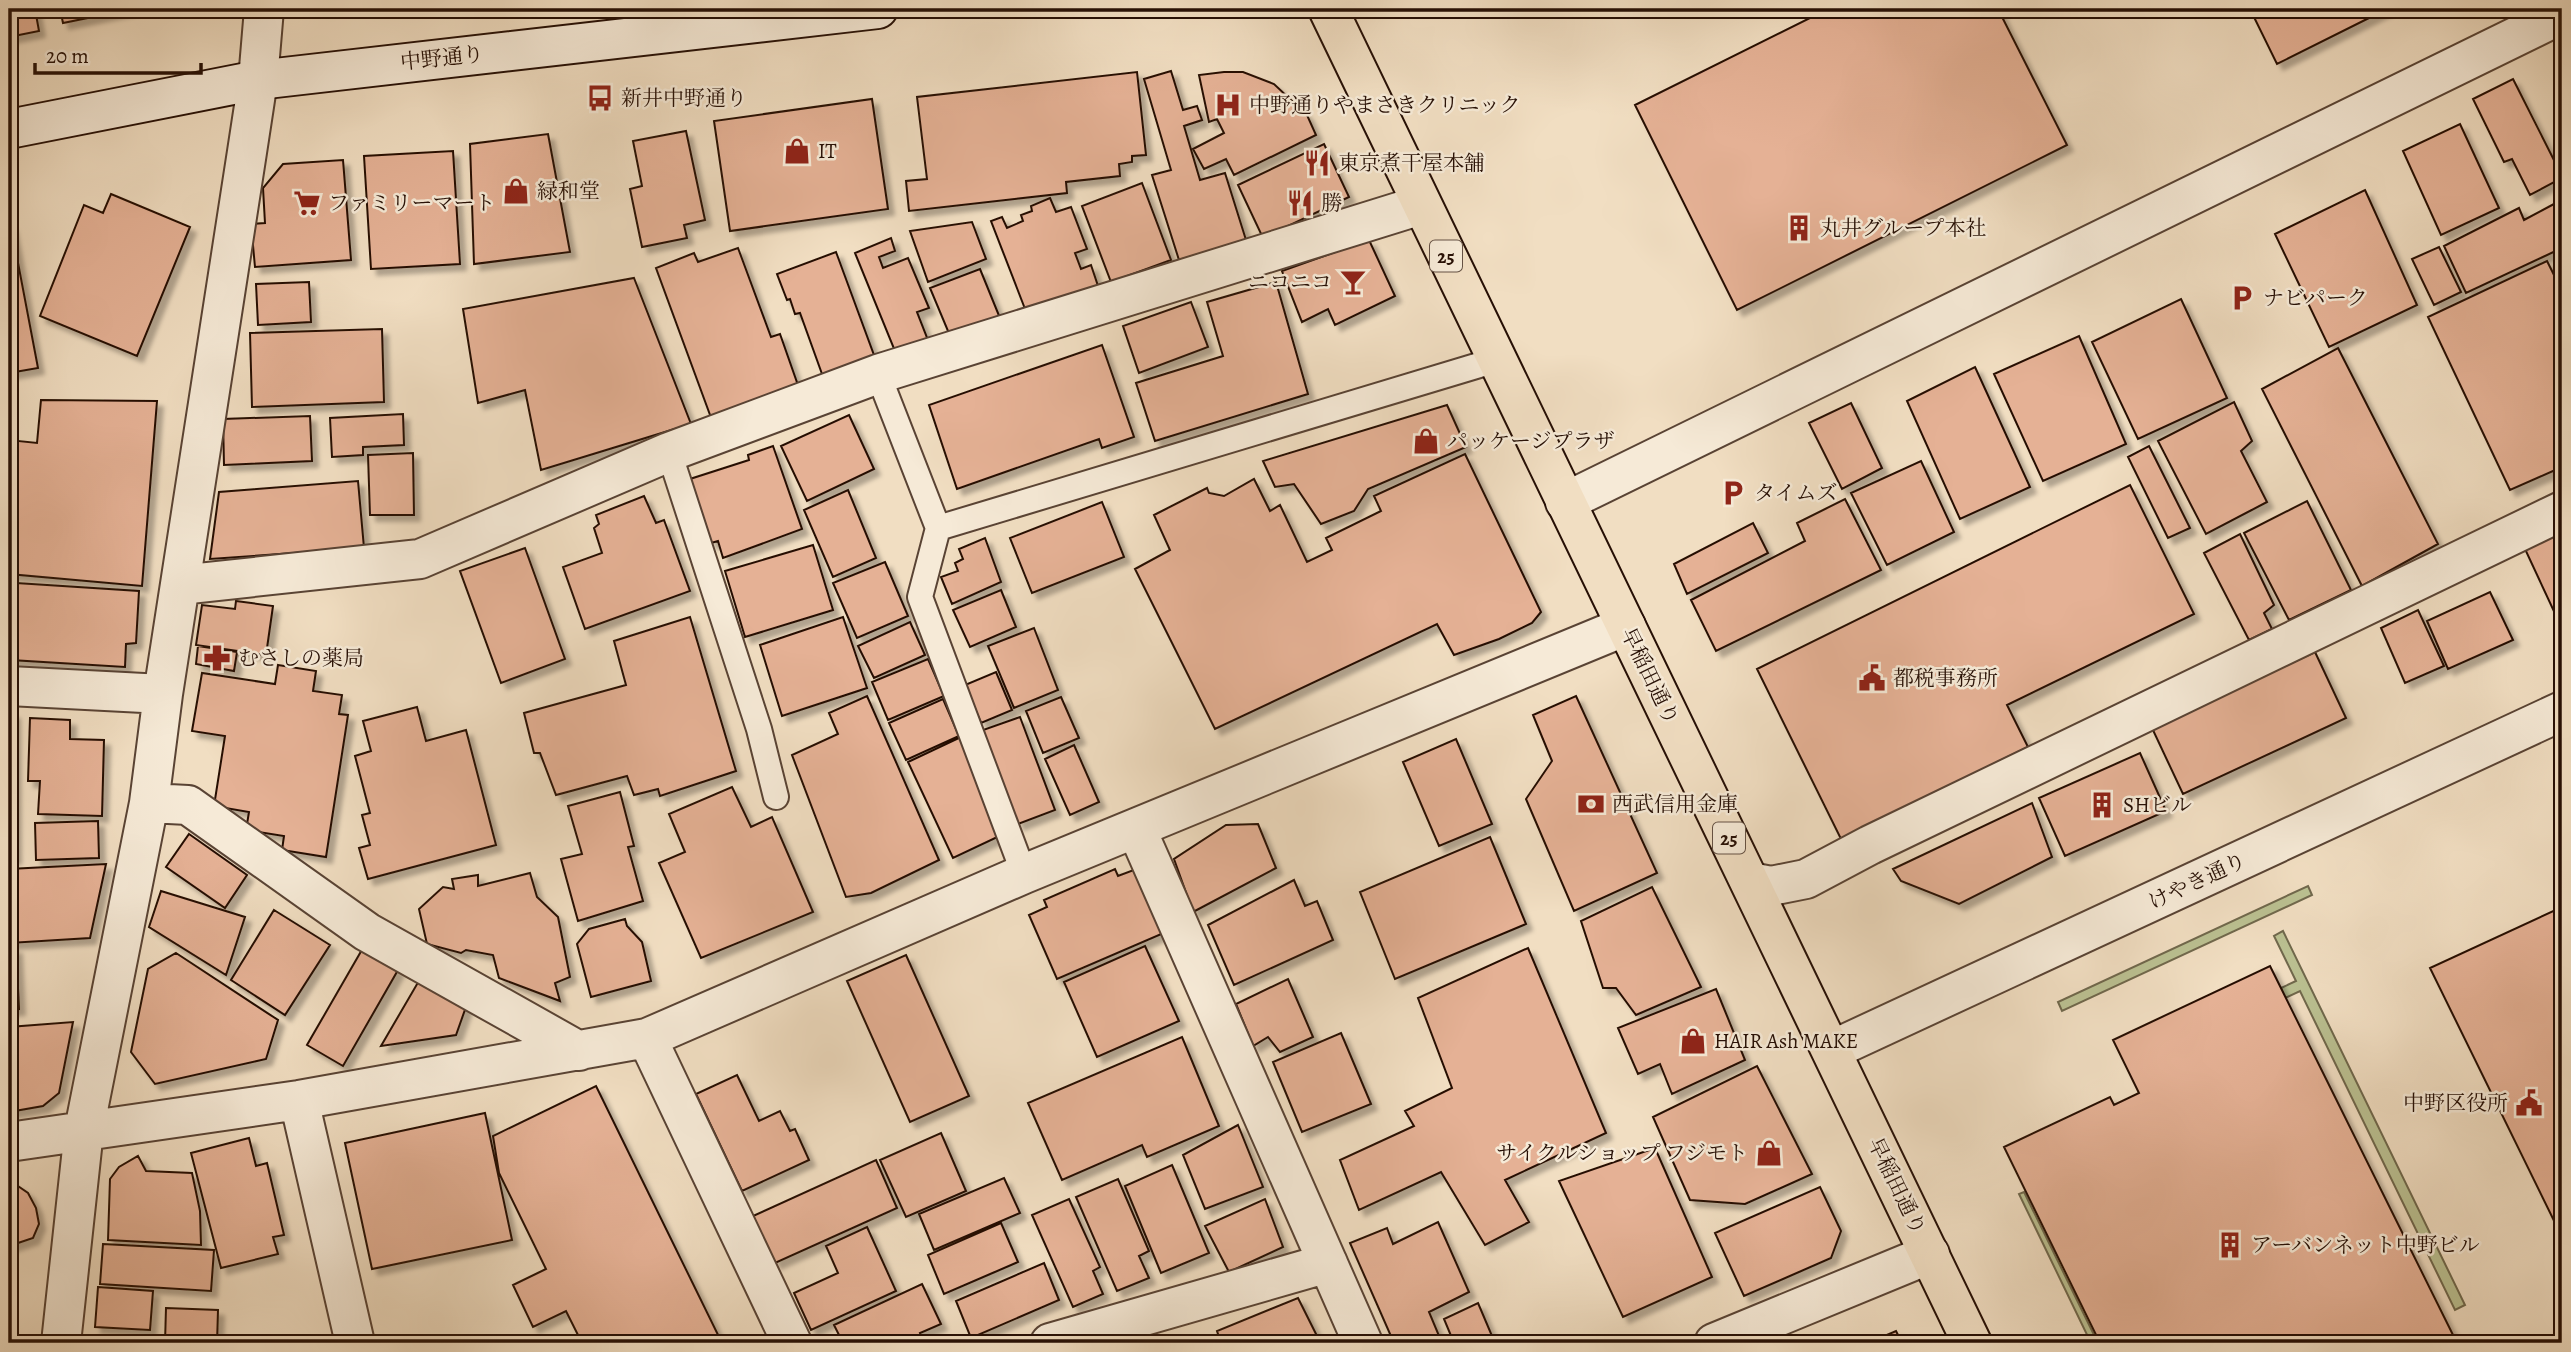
<svg xmlns="http://www.w3.org/2000/svg" width="2571" height="1352" font-family="Alegreya,'Noto Serif JP',serif">
<style>
.green{fill:#bbc192;stroke:#70684c;stroke-width:2}
.building{fill:#e5b195;stroke:#260f05;stroke-width:2;filter:url(#shadow)}
.lines{fill:none;stroke-linecap:round;stroke-linejoin:round}
.service-casing{stroke:#594334;stroke-width:28}
.minor-casing{stroke:#594334;stroke-width:42}
.tertiary-casing{stroke:#594334;stroke-width:42}
.secondary-casing{stroke:#260f05;stroke-width:42}
.primary-casing{stroke:#260f05;stroke-width:42}
.service{stroke:#f6ead7;stroke-width:24}
.minor{stroke:#f6ead7;stroke-width:38}
.tertiary{stroke:#f6ead7;stroke-width:38}
.secondary{stroke:#f6ead7;stroke-width:38}
.primary{stroke:#f1dec2;stroke-width:38}
.labels{text-anchor:middle;stroke-width:5;stroke-linejoin:round;paint-order:stroke}
.shield{fill:#f6ead7;stroke:#645144;stroke-width:2}
.shield-label{font-size:19px;font-weight:bold;fill:#260f05}
.street-label{font-size:21px;fill:#260f05;stroke:#f6ead7}
.poi-label{font-size:21px;fill:#260f05;stroke:#f6ead7;text-anchor:start}
</style>
<defs>
<filter id="shadow"><feDropShadow dx="6" dy="6" stdDeviation="2" flood-color="#0004"/></filter>
</defs>
<rect width="100%" height="100%" fill="#f1dec2"/>
<filter id="stains"><feTurbulence type="fractalNoise" baseFrequency=".00286" numOctaves="4"/><feColorMatrix values="0 0 0 0 .2 0 0 0 0 .09 0 0 0 0 .02 0 0 0 .5 -.17"/></filter>
<radialGradient id="worn" r=".72"><stop offset=".6" stop-color="#630" stop-opacity="0"/><stop offset="1" stop-color="#630" stop-opacity=".3"/></radialGradient>
<!-- green -->
<path class="green" d="M2308,886L2312,895L2062,1011L2058,1002Z
M2283,931L2465,1305L2455,1310L2300,991L2285,998L2281,988L2296,981L2274,936Z
M2024,1192L2098,1343H2091L2019,1194Z"/>
<!-- building -->
<path class="building" d="M9,9H35L39,31L9,37Z
M60,9H132L63,23Z
M1828,9H1998L2067,145L1737,310L1635,105Z
M2250,9H2387L2277,64Z
M1171,71L1183,110L1197,106L1202,120L1184,126L1200,180L1225,173L1246,240L1179,260L1152,175L1171,170L1144,79Z
M1137,72L1146,155L1132,156V162L1119,164L1120,176L1066,182L1067,193L909,211L906,181L927,179L917,97Z
M1224,72H1243L1274,84L1307,115L1316,135L1234,175L1226,159L1204,169L1193,149L1224,133L1217,119L1209,122L1199,75Z
M2513,79L2562,176V178L2530,195L2512,159L2504,162L2473,99Z
M872,99L888,209L730,231L714,121Z
M2460,124L2499,208L2441,235L2403,151Z
M686,131L705,220L684,225L687,238L642,247L630,189L642,186L633,141Z
M548,134L570,252L474,264L470,144Z
M1324,144L1349,197L1263,238L1238,185Z
M453,151L460,264L371,269L364,156Z
M343,160L351,260L255,267L251,224L265,223L263,188L283,164Z
M1142,183L1171,260L1111,282L1082,206Z
M2365,190L2417,305L2329,347L2275,234Z
M111,194L190,227L137,356L40,316L84,205L103,213Z
M1050,198L1056,212L1071,207L1087,249L1075,253L1081,269L1091,265L1098,286L1027,314L991,221L1002,217L1007,228L1023,221L1021,215L1032,211L1031,206Z
M2554,204L2562,221V248L2466,293L2444,246L2519,208L2524,220Z
M972,222L986,259L928,282L910,231Z
M9,226H11L38,368L9,373Z
M891,238L895,251L879,257L883,268L908,258L929,308L917,312L931,348L899,361L855,253Z
M1369,240L1395,296L1335,325L1328,309L1302,322L1282,271Z
M2439,247L2461,292L2434,305L2412,259Z
M738,248L771,337L780,334L800,391L713,423L656,268L694,253L698,262Z
M836,252L878,366L826,385L800,313L795,314L790,299L787,300L777,274Z
M2547,261L2562,291V467L2510,490L2428,317Z
M980,269L1002,323L953,343L930,288Z
M634,278L691,424L541,470L525,390L478,403L463,309Z
M309,282L311,322L258,325L256,284Z
M1276,282L1308,394L1155,441L1136,383L1223,356L1207,302Z
M2181,299L2227,398L2138,439L2092,342Z
M1191,302L1208,347L1139,373L1123,326Z
M382,329L384,402L252,407L250,333Z
M2079,336L2126,444L2043,481L1994,374Z
M1102,345L1134,437L1102,448L1099,439L957,489L929,405Z
M2338,348L2438,544L2362,586L2262,389Z
M1975,367L2030,487L1960,519L1907,401Z
M41,400L157,401L142,586L9,574V440L37,443Z
M2234,402L2252,441L2241,451L2267,502L2206,534L2158,441Z
M1851,403L1882,468L1842,489L1809,423Z
M1447,405L1466,447L1368,489L1354,511L1321,524L1294,484L1275,487L1263,461Z
M403,414L404,445L363,447V455L332,457L330,418Z
M849,415L874,469L807,501L781,446Z
M310,416L312,461L224,465L223,419Z
M773,446L802,529L723,558L718,541L711,543L690,479L749,460L748,455Z
M2149,446L2190,528L2168,538L2128,457Z
M413,453L414,515H370L368,455Z
M1465,454L1541,612L1532,623L1499,639L1454,655L1437,624L1215,729L1135,569L1170,550L1154,515L1207,488L1209,493L1224,496L1254,479L1270,511L1280,505L1307,562L1332,550L1326,538L1381,511L1374,496Z
M1921,461L1954,532L1887,565L1851,493Z
M358,481L364,548L210,559L219,492Z
M2130,485L2194,614L2007,705L2028,747L1841,839L1757,669Z
M848,490L876,558L833,577L804,510Z
M644,496L656,523L664,520L690,591L585,629L563,567L602,553L594,528L599,524L596,515Z
M1845,499L1881,570L1716,651L1691,600L1805,541L1797,523Z
M2307,501L2351,590L2289,620L2244,533Z
M1102,502L1124,557L1032,593L1010,538Z
M1753,523L1768,553L1687,594L1674,564Z
M2562,532V618L2558,620L2525,549Z
M2240,534L2274,605L2264,613L2272,629L2249,640L2204,553Z
M985,538L1001,582L952,604L941,577L958,571L955,563L963,559L959,549Z
M813,545L833,610L745,637L725,571Z
M525,548L565,659L501,683L460,571Z
M885,562L908,616L857,638L833,583Z
M16,583L139,591L136,643L126,644L125,667L11,660Z
M1001,590L1016,627L970,647L953,610Z
M2490,592L2513,640L2448,669L2427,621Z
M236,601L273,606L266,655L196,645L202,605L235,609Z
M2418,610L2444,666L2405,683L2381,628Z
M690,617L736,771L660,796L658,789L634,795L627,776L556,795L540,753H534L524,713L626,685L614,641Z
M843,617L867,688L782,716L760,645Z
M910,622L925,655L874,678L858,646Z
M1034,628L1058,690L1014,708L988,646Z
M198,646L237,652L234,671L196,664Z
M2315,652L2346,718L2183,794L2152,728Z
M928,659L944,696L888,720L872,682Z
M278,665L316,671L313,691L342,695L339,714L348,715L326,857L282,850L284,836L246,830L249,812L214,806L225,736L192,731L202,673L275,684Z
M996,672L1012,710L981,723L965,685Z
M867,696L939,860L871,893L846,897L792,755L838,734L829,713Z
M1576,696L1657,873L1574,911L1526,799L1552,761L1533,715Z
M1061,697L1079,738L1043,753L1026,711Z
M943,699L959,736L906,760L889,723Z
M417,707L426,741L466,730L496,845L368,879L359,848L370,845L362,815L370,813L355,756L371,751L363,721Z
M9,713H14L15,858H9Z
M1020,717L1055,810L1018,824L983,730Z
M30,718L70,720V739L104,740L102,816L38,814L40,781H28Z
M963,736L1008,832L953,858L908,762Z
M1456,739L1492,824L1439,846L1403,762Z
M1074,745L1099,802L1070,815L1045,759Z
M2140,753L2166,811L2065,856L2039,798Z
M732,787L751,827L772,817L813,912L701,958L659,863L685,852L669,814Z
M620,792L634,846L628,847L643,901L578,921L561,859L582,854L568,806Z
M2032,803L2052,857L1959,904L1901,881L1893,869Z
M98,821L99,858L36,860L35,823Z
M1258,824L1276,868L1193,912L1174,859L1226,825Z
M189,834L247,875L225,908L166,867Z
M1490,837L1526,924L1395,979L1360,892Z
M106,864L90,938L9,943V869Z
M1139,868L1166,932L1057,979L1029,915L1047,907L1044,900L1115,869L1118,876Z
M530,873L537,897L558,917L570,977L555,983L560,1001L499,978L493,955L466,950L461,953L427,944L419,909L443,887L454,889L452,879L478,875V886Z
M1294,880L1305,906L1317,901L1333,940L1234,985L1208,925Z
M1652,887L1701,987L1636,1015L1616,988H1603L1581,921Z
M161,891L245,917L226,975L149,927Z
M2562,907V1237L2430,968Z
M274,910L330,945L285,1015L231,980Z
M625,919L627,926L642,942L651,981L591,997L577,944L589,929Z
M1145,946L1179,1021L1097,1057L1064,982Z
M9,948H16L19,1009L9,1010Z
M363,948L398,970L343,1066L307,1045Z
M1528,948L1606,1133L1505,1180L1529,1222L1485,1245L1441,1172L1359,1210L1340,1160L1414,1126L1405,1111L1452,1088L1418,998Z
M176,953L278,1020L266,1059L155,1084L131,1052L148,969Z
M906,955L969,1096L910,1122L847,981Z
M2270,966L2457,1343H2100L2004,1147L2110,1097L2114,1105L2139,1093L2113,1040Z
M420,979L467,1004L456,1035L381,1046Z
M1288,979L1313,1037L1280,1052L1268,1037L1253,1046L1236,1004Z
M1716,989L1745,1060L1672,1094L1660,1064L1638,1074L1618,1028Z
M73,1022L59,1093L43,1106L9,1112V1027Z
M1341,1033L1371,1104L1302,1132L1273,1062Z
M1182,1037L1219,1126L1147,1157L1142,1145L1062,1180L1028,1103Z
M1757,1066L1812,1174L1745,1204L1690,1200L1653,1117Z
M737,1075L759,1121L780,1111L790,1131L795,1129L809,1160L742,1191L696,1094Z
M596,1086L722,1343H582L566,1311L533,1327L513,1285L546,1269L499,1173L493,1136Z
M485,1113L512,1240L372,1269L345,1143Z
M1238,1125L1263,1187L1205,1209L1183,1155Z
M941,1133L966,1191L906,1217L880,1160Z
M249,1138L256,1166L267,1163L284,1235L273,1237L278,1254L221,1268L191,1153Z
M1655,1148L1712,1277L1623,1317L1559,1181Z
M138,1156L146,1171L192,1173L200,1211L201,1245L108,1240L110,1179L119,1167Z
M876,1160L897,1208L775,1263L753,1216Z
M1172,1165L1209,1253L1161,1273L1125,1186Z
M1004,1178L1020,1213L934,1250L919,1214Z
M1118,1179L1149,1251L1139,1256L1149,1278L1117,1291L1076,1197Z
M15,1184L28,1193L36,1208L39,1224L33,1238L9,1246V1185Z
M1820,1187L1841,1231L1831,1258L1744,1296L1715,1233Z
M1069,1199L1100,1267L1093,1271L1103,1294L1073,1307L1032,1215Z
M1265,1199L1283,1247L1229,1272L1205,1226Z
M1438,1222L1469,1292L1429,1312L1442,1343H1394L1350,1243L1387,1228L1393,1244Z
M1001,1223L1018,1262L944,1294L928,1255Z
M867,1227L896,1291L811,1330L794,1293L838,1273L826,1246Z
M103,1244L214,1250L211,1291L100,1284Z
M1044,1263L1059,1300L971,1338L956,1301Z
M922,1284L941,1324L920,1333L924,1342L843,1343L834,1325Z
M98,1287L153,1291L150,1330L95,1327Z
M1298,1298L1318,1338L1305,1343H1221L1217,1331Z
M1478,1303L1495,1343H1454L1444,1319Z
M166,1308L218,1310L217,1343H165Z
M1896,1331L1902,1343H1868Z"/>
<g class="lines">
<!-- service casing -->
<g class="service-casing">
<path id="service" d="M878,374L938,528L1496,360
M669,452L759,729L776,797
M938,528L920,597L1024,874"/>
</g>
<!-- minor casing -->
<g class="minor-casing">
<path id="minor" d="M1565,502L2562,14
M180,585L420,559L669,452L878,374L1421,205
M9,686L163,694
M149,803L188,805L367,932L579,1051
M1136,828L1363,1343
M1750,882L1771,886L1806,879L1870,845L2562,511
M647,1038L792,1343
M299,1100L355,1343
M9,1142L299,1100L647,1038L1024,874L1626,626
M61,1343L84,1130L149,803L163,694L247,152L258,80L264,9
M1050,1343L1328,1263
M1714,1343L1930,1254"/>
</g>
<!-- tertiary casing -->
<g class="tertiary-casing">
<path id="tertiary" d="M1832,1050L2562,711"/>
</g>
<!-- secondary casing -->
<g class="secondary-casing">
<path id="secondary" d="M9,129L258,80L878,9"/>
</g>
<!-- primary casing -->
<g class="primary-casing">
<path id="primary" d="M1328,9L1972,1343"/>
</g>
<!-- service -->
<use href="#service" class="service"/>
<!-- minor -->
<use href="#minor" class="minor"/>
<!-- tertiary -->
<use href="#tertiary" class="tertiary"/>
<!-- secondary -->
<use href="#secondary" class="secondary"/>
<!-- primary -->
<use href="#primary" class="primary"/>
</g>
<!-- icons -->
<defs>
<g id="bus-bare" transform="scale(2.1)"><path d="M-5-6H5V4H4V6H2V4H-2V6H-4V4H-5ZM-3.5-4V0h7V-4ZM-3.5 1.2v1.5H-2V1.2ZM2 1.2v1.5H3.5V1.2Z" fill="#8f2418" stroke="#f6ead7" stroke-width="2.5" paint-order="stroke"/></g>
<g id="hospital-bare" transform="scale(2.1)"><path d="M-5-5h3v3.5h4V-5h3V5h-3V1.5h-4V5h-3Z" fill="#8f2418" stroke="#f6ead7" stroke-width="2.5" paint-order="stroke"/></g>
<g id="shop-bare" transform="scale(2.1)"><path d="M-5-2.5h2.3a2.7 3.5 0 0 1 5.4 0H5L5.5 6h-11ZM-1.5-2.5h3a1.5 2.3 0 0 0-3 0Z" fill="#8f2418" stroke="#f6ead7" stroke-width="2.5" paint-order="stroke"/></g>
<g id="restaurant-bare" transform="scale(2.1)"><path d="M-5-6h1v4h1v-4h1v4h1v-4h1v5L-1.5 .5V6h-2V.5L-5-1ZM5-6V6H3V1.5H1.5Q1.5-4 5-6Z" fill="#8f2418" stroke="#f6ead7" stroke-width="2.5" paint-order="stroke"/></g>
<g id="supermarket-bare" transform="scale(2.1)"><path d="M-6-5.5h2.5l.6 2H6L4.5 2H-2.5L-4.4-4H-6ZM-1.5 3.2a1.3 1.3 0 1 0 .1 0ZM3 3.2a1.3 1.3 0 1 0 .1 0Z" fill="#8f2418" stroke="#f6ead7" stroke-width="2.5" paint-order="stroke"/></g>
<g id="building-bare" transform="scale(2.1)"><path d="M-4-6H4V6H1V3H-1V6H-4ZM-2.5-4.3h1.7v1.8h-1.7ZM.8-4.3h1.7v1.8H.8ZM-2.5-1h1.7V.8h-1.7ZM.8-1h1.7V.8H.8Z" fill="#8f2418" stroke="#f6ead7" stroke-width="2.5" paint-order="stroke"/></g>
<g id="bar-bare" transform="scale(2.1)"><path d="M-6-5H6L.8 .8V4.5H3.5V6h-7V4.5H-.8V.8Z" fill="#8f2418" stroke="#f6ead7" stroke-width="2.5" paint-order="stroke"/></g>
<g id="parking-bare" transform="scale(2.1)"><path d="M-3.5-5.5H1a3.5 3.5 0 0 1 0 7H-1V5.5H-3.5ZM-1-3.4V-.6H.8a1.4 1.4 0 0 0 0-2.8Z" fill="#8f2418" stroke="#f6ead7" stroke-width="2.5" paint-order="stroke"/></g>
<g id="pharmacy-bare" transform="scale(2.1)"><path d="M-2-6h4v4h4v4h-4v4h-4v-4h-4v-4h4Z" fill="#8f2418" stroke="#f6ead7" stroke-width="2.5" paint-order="stroke"/></g>
<g id="civic-bare" transform="scale(2.1)"><path d="M-.6-6.5H3V-4.5H.6V-3L4-1V1h2V6H-6V1h2V-1L-.6-3ZM-1.2 2.5V6h2.4V2.5Z" fill="#8f2418" stroke="#f6ead7" stroke-width="2.5" paint-order="stroke"/></g>
<g id="bank-bare" transform="scale(2.1)"><path d="M-6-4H6V4H-6ZM0-2.3a2.3 2.3 0 1 0 0 4.6a2.3 2.3 0 1 0 0-4.6Z" fill="#8f2418" stroke="#f6ead7" stroke-width="2.5" paint-order="stroke"/></g>
</defs>
<g fill-rule="evenodd">
<use href="#bus-bare" x="600" y="98"/>
<use href="#hospital-bare" x="1228" y="105"/>
<use href="#shop-bare" x="797" y="151"/>
<use href="#restaurant-bare" x="1317" y="163"/>
<use href="#shop-bare" x="516" y="191"/>
<use href="#supermarket-bare" x="307" y="203"/>
<use href="#restaurant-bare" x="1300" y="203"/>
<use href="#building-bare" x="1799" y="228"/>
<use href="#bar-bare" x="1353" y="282"/>
<use href="#parking-bare" x="2242" y="298"/>
<use href="#shop-bare" x="1426" y="441"/>
<use href="#parking-bare" x="1733" y="493"/>
<use href="#pharmacy-bare" x="217" y="658"/>
<use href="#civic-bare" x="1872" y="678"/>
<use href="#bank-bare" x="1591" y="804"/>
<use href="#building-bare" x="2102" y="805"/>
<use href="#shop-bare" x="1693" y="1041"/>
<use href="#civic-bare" x="2529" y="1103"/>
<use href="#shop-bare" x="1769" y="1153"/>
<use href="#building-bare" x="2230" y="1245"/>
</g>
<g class="labels">
<!-- shield labels -->
<g class="shield">
<rect x="1430" y="240.5" width="32" height="31" rx="5"/>
<rect x="1713" y="822.5" width="32" height="31" rx="5"/>
</g>
<g class="shield-label">
<text x="1446" y="263">25</text>
<text x="1729" y="845">25</text>
</g>
<!-- street labels -->
<g class="street-label">
<text transform="translate(442 58) rotate(-6)" y="7">中野通り</text>
<text transform="translate(1650 676) rotate(64)" y="7">早稲田通り</text>
<text transform="translate(2197 881) rotate(-25)" y="7">けやき通り</text>
<text transform="translate(1897 1186) rotate(64)" y="7">早稲田通り</text>
</g>
<!-- poi labels -->
<g class="poi-label">
<text x="621" y="105">新井中野通り</text>
<text x="1249" y="112">中野通りやまさきクリニック</text>
<text x="818" y="158">IT</text>
<text x="1338" y="170">東京煮干屋本舗</text>
<text x="537" y="198">緑和堂</text>
<text x="328" y="210">ファミリーマート</text>
<text x="1321" y="210">勝</text>
<text x="1820" y="235">丸井グループ本社</text>
<text x="1332" y="289" text-anchor="end">ニコニコ</text>
<text x="2263" y="305">ナビパーク</text>
<text x="1447" y="448">パッケージプラザ</text>
<text x="1754" y="500">タイムズ</text>
<text x="238" y="665">むさしの薬局</text>
<text x="1893" y="685">都税事務所</text>
<text x="1612" y="811">西武信用金庫</text>
<text x="2123" y="812">SHビル</text>
<text x="1714" y="1048">HAIR Ash MAKE</text>
<text x="2508" y="1110" text-anchor="end">中野区役所</text>
<text x="1748" y="1160" text-anchor="end">サイクルショップ フジモト</text>
<text x="2251" y="1252">アーバンネット中野ビル</text>
</g>
</g>
<!-- margin -->
<rect width="2571" height="1352" fill="none" stroke="#f1dec2" stroke-width="35"/>
<rect x="10" y="10" width="2550" height="1331" fill="none" stroke="#260f05" stroke-width="3.5"/>
<rect x="18" y="18" width="2536" height="1317" fill="none" stroke="#260f05" stroke-width="2"/>
<!-- scale -->
<path d="M35 63v10h166v-10" fill="none" stroke="#260f05" stroke-width="3.5"/>
<text x="46" y="63" font-size="21" fill="#260f05" stroke="#f6ead7" stroke-width="5" paint-order="stroke">20 m</text>
<rect width="100%" height="100%" filter="url(#stains)"/>
<rect width="100%" height="100%" fill="url(#worn)"/>
</svg>
